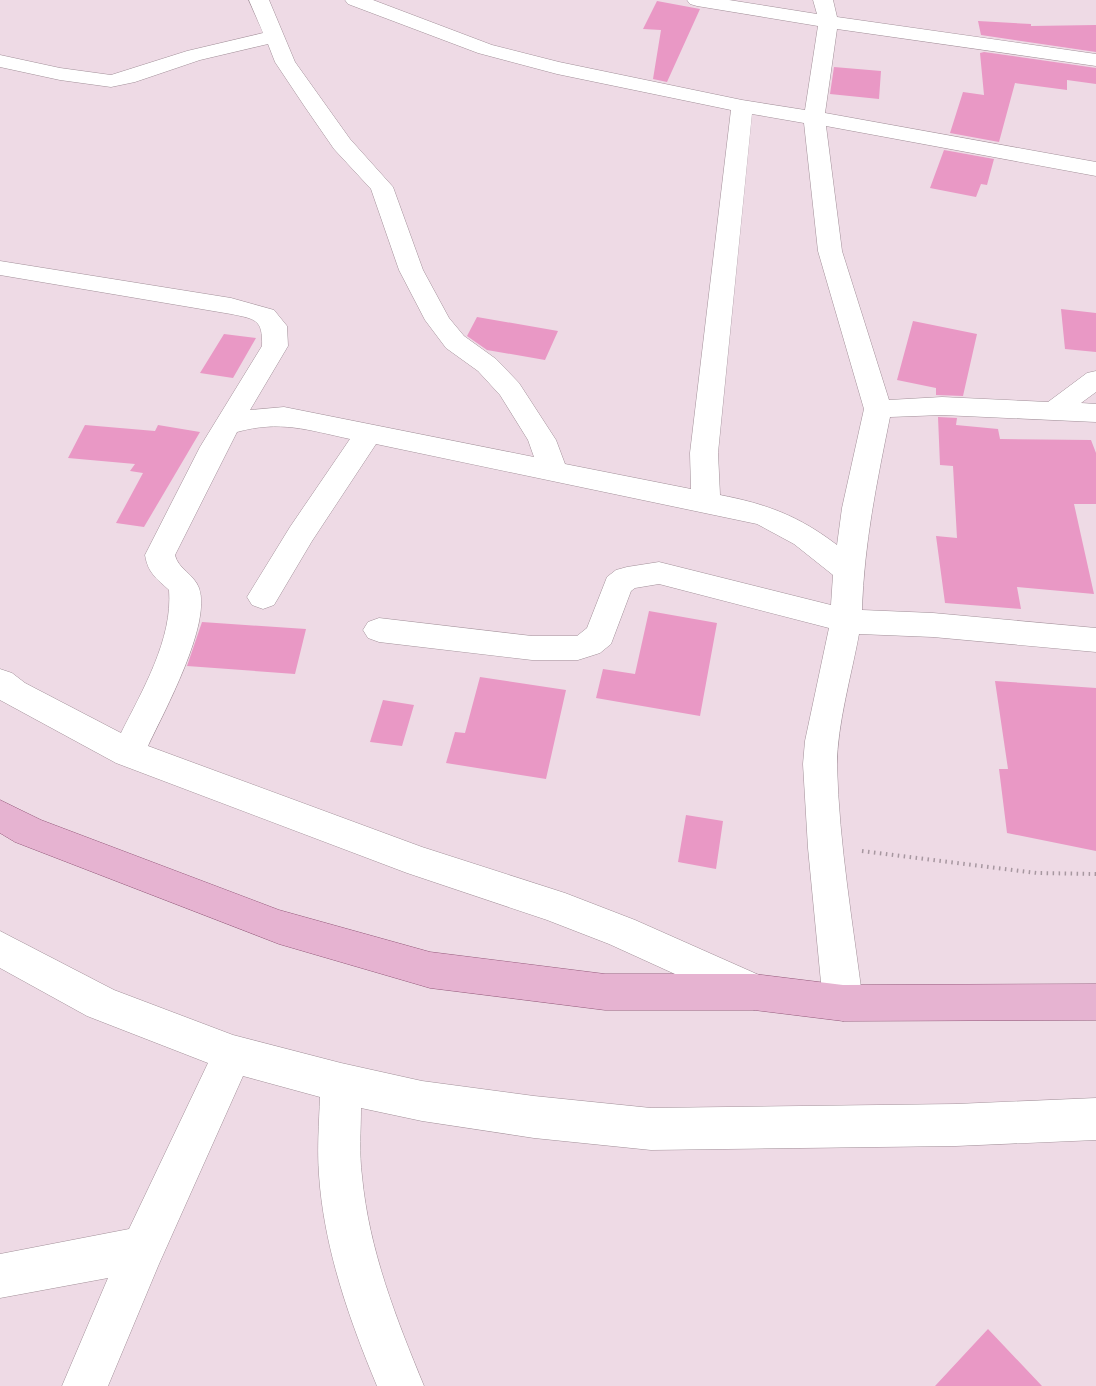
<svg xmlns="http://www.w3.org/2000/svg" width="1096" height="1386" font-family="'Source Sans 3',sans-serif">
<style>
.building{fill:#e998c5}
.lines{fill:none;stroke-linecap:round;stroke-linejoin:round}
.minor-casing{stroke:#a29099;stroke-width:1}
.major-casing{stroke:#945a7b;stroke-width:1}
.path{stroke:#a797a0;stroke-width:4;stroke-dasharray:1.5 4.5;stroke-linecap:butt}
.minor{fill:#fff;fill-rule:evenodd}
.major{fill:#e6b3d1;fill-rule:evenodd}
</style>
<rect width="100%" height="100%" fill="#eedae5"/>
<!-- building -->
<path class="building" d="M657,1L700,9L667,82L653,79L661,30L643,29Z
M978,21L1031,24V26L1096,25V52L981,35Z
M984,52L1096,68V84L1067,80V90L1015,83L999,142L950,133L963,92L984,95L980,53Z
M834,67L881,71L879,99L830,94Z
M944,150L994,159L987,185L981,184L976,197L930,188Z
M1061,309L1096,313V352L1065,349Z
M477,317L558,331L545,360L487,350L467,336Z
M913,321L977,334L963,396L936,395V388L897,380Z
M224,334L256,338L233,378L200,373Z
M938,417L957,418L956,425L998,429L1000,439L1091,440L1096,453V504H1074L1094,594L1017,587L1021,609L945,603L936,536L957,538L953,466L940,465Z
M85,425L155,431L158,425L200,432L144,527L116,523L143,473L130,471L135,464L68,458Z
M649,611L717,623L700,716L596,698L603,669L635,674Z
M202,622L306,629L295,674L187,666Z
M480,677L566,690L546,779L446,763L455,732L465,733Z
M995,681L1096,688V851L1007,833L999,769H1008Z
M383,700L414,705L402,746L370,742Z
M686,815L723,821L716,869L678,862Z
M988,1329L1042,1386H935Z"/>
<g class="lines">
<!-- minor casing -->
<g class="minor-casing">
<path id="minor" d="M249,0H269L295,62L350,139L393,187L423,270L449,318L464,336L496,359L519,383L556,440L565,464L691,489L690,453L731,110L557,74L478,53L348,4L345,0H373L492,45L559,62L742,100L805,110L818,26L697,6L690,4L687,0H729L817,14L813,0H833L837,17L1096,54V66L837,29L825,113L1096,162V176L826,126L842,251L889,400L942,397L1048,402L1087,373L1096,371V392L1081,403L1096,404V422L942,415L890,417C877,481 864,544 862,610L933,613L1096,628V652L933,637L859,634C852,673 837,725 837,765C839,844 853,924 863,1003L857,1016L843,1021L829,1016L823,1003L808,848L803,764L805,741L829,628L659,584L635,588L631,591L611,644L600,653L578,660H532L379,642L368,638L363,630L368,622L379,618L532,636H577L587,628L607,577L616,570L627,567L659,562L831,605L833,575L794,544L757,524L376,444L312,541L274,605L263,609L252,605L247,597L290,527L350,439C308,430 280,420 237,432L175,555C178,569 194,574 199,588C212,624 164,712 148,746L422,847L565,893L635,920L768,979L774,992L768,1005L754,1010L609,944L547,920L407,873L116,763L0,700V669L12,673L25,683L121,733C142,691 173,639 169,590C156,578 148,573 145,555L200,447L262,346C263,319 255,319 231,314L0,275V261L231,298L274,310L287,326L288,346L250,410L284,407L534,457L528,440L500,395L478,371L446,348L425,320L399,270L371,189L334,149L305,107L275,62L268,44L200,60L135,82L111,87L60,80L0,67V55L60,68L111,75L187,51L263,33ZM752,114L804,123L818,251L864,409L842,508L837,545C799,516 767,504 720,495L718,453Z
M0,931L114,990L233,1035L341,1063L422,1081L534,1096L651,1108L956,1104L1096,1098V1140L956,1146L651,1150L534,1138L422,1121L361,1108C361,1130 359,1153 362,1176C369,1250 396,1318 424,1386H377C349,1319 324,1248 319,1175C317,1149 319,1123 320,1097L243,1076L159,1264L108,1386H62L108,1278L0,1298V1254L129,1229L208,1063L87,1016L0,968Z"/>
</g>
<!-- major casing -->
<g class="major-casing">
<path id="major" d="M0,800L41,820L279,910L430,952L605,974H754L843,985L1096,984V1020L843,1021L754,1010H605L430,988L279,944L15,842L0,833Z"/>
</g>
<!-- path -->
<path class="path" d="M862,851L1037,873L1096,874"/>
<!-- minor -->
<use href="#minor" class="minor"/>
<!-- major -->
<use href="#major" class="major"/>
</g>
</svg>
